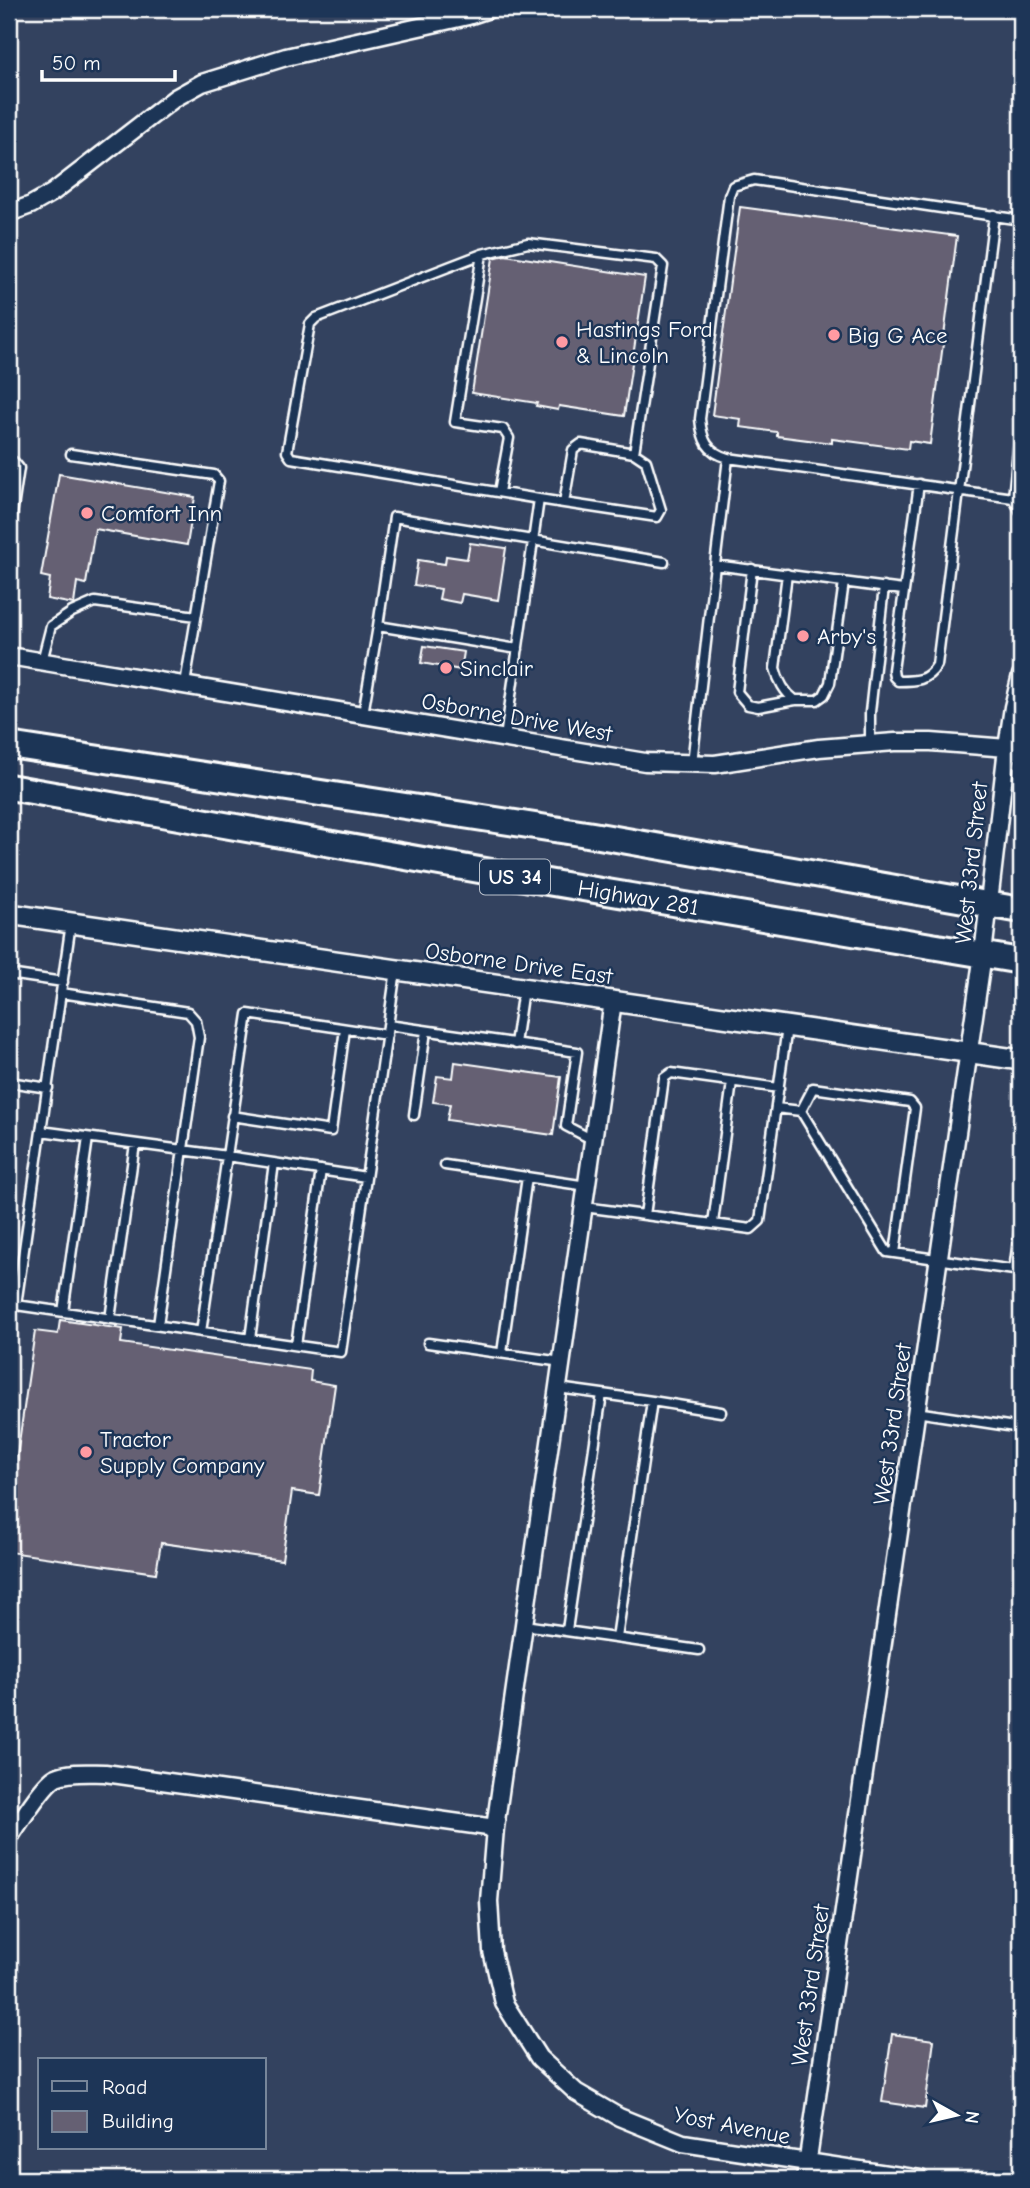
<svg xmlns="http://www.w3.org/2000/svg" width="1030" height="2188" font-family="'Comic Neue',sans-serif">
<style>
.building{fill:#656073;stroke:#fff;stroke-width:2}
.lines{fill:none;stroke-linecap:round;stroke-linejoin:round}
.service-casing{stroke:#fff;stroke-width:13}
.minor-casing{stroke:#fff;stroke-width:21}
.tertiary-casing{stroke:#fff;stroke-width:24}
.trunk-casing{stroke:#fff;stroke-width:30}
.service{stroke:#1d3557;stroke-width:8}
.minor{stroke:#1d3557;stroke-width:16}
.tertiary{stroke:#1d3557;stroke-width:19}
.trunk{stroke:#1d3557;stroke-width:24}
.poi-dot{fill:#ff9aa2;stroke:#1d3557;stroke-width:2.5}
.labels{text-anchor:middle;stroke-width:5;stroke-linejoin:round;paint-order:stroke}
.shield{fill:#1d3557;stroke:#bbc2cd;stroke-width:2}
.shield-label{font-size:21px;font-weight:bold;fill:#fff}
.poi-label{font-size:23px;fill:#fff;stroke:#1d3557;text-anchor:start}
.street-label{font-size:23px;fill:#fff;stroke:#1d3557}
</style>
<rect width="100%" height="100%" fill="#33425f"/>
<filter id="ink" filterUnits="userSpaceOnUse"><feTurbulence type="fractalNoise" baseFrequency=".0143" numOctaves="2"/><feDisplacementMap in="SourceGraphic" scale="14" xChannelSelector="R" yChannelSelector="G"/><feConvolveMatrix kernelMatrix="1 2 1 2 8 2 1 2 1" color-interpolation-filters="sRGB"/></filter>
<g filter="url(#ink)">
<!-- building -->
<path class="building" d="M740,207L957,236L930,444L909,441L908,449L832,439V443L777,436V432L740,427L741,419L712,415Z
M505,255L645,277L624,416L559,406L558,410L536,406L537,403L472,393L493,258Z
M59,474L195,497L187,545L95,529L86,584L77,582L74,604L47,599L50,578L41,576Z
M470,543L506,548L498,600L462,594L460,603L439,599L441,589L414,585L418,560L445,564L446,556L467,559Z
M424,646L464,652L461,670L421,663Z
M455,1062L561,1077L553,1135L447,1120L450,1104L433,1102L437,1076L453,1078Z
M60,1320L123,1329L121,1343L311,1370L310,1381L335,1385L319,1495L292,1491L282,1560L161,1543L156,1573L9,1552V1512L35,1331L58,1334Z
M892,2034L934,2040L925,2108L882,2102Z"/>
<g class="lines">
<!-- service casing -->
<g class="service-casing">
<path id="service" d="M482,254L455,422L503,429L509,438L499,492
M1021,420L1013,498L1021,512
M71,454L214,475L219,481L185,684
M9,462H14L19,468L9,535
M919,484L893,670L894,677L898,681C916,681 927,681 937,665L994,215
M1013,498L728,458C707,452 702,440 700,419L729,196L733,186L754,180L1021,220
M564,503L657,517L661,510L646,461L634,453
M715,565L728,458
M752,569L737,692L748,705L758,707L795,700H817L824,695L830,683L844,582
M787,574L775,668C778,680 785,693 795,700
M378,626L394,517L664,562
M42,661L51,626L72,612L95,602L196,616
M363,714L378,626L518,649
M505,738L539,499L291,458L287,452L310,324L316,318L482,254L528,243L656,259L663,266L634,453L581,444L573,450L564,503L539,499
M870,744V712L884,587
M692,763L715,565L903,590
M71,923L16,1305L341,1352L396,970
M9,974L63,982
M61,993L188,1012L196,1021L199,1037L158,1325
M388,1025L577,1052L566,1126L593,1140
M515,1044L523,989
M9,1082L48,1088
M776,1108L801,1111L887,1252L1021,1271
M801,1111L813,1088L910,1102L915,1108L895,1253
M414,1115L426,1031
M232,1116L331,1131L345,1029
M41,1131L227,1156L201,1332
M445,1165L587,1186
M366,1177L227,1156L248,1014L387,1035
M584,1207L751,1229L760,1221L787,1027
M645,1215L664,1078L671,1073L779,1088
M713,1223L732,1082
M1014,1270L1021,1218
M63,1312L88,1138
M110,1319L135,1144
M250,1339L274,1163
M428,1343L562,1362
M296,1345L321,1170
M502,1353L527,1177
M558,1388L602,1394L567,1630
M602,1394L652,1401L617,1638
M652,1401L721,1412
M916,1412L1021,1428
M524,1625L699,1650"/>
</g>
<!-- minor casing -->
<g class="minor-casing">
<path id="minor" d="M9,213L31,205L52,193L175,98L202,83L286,57L468,16L489,9
M9,656L645,762L715,764L819,748L895,742H931L1007,748L1021,752
M613,1001L495,1828L489,1901L492,1951L504,2003L539,2058L576,2092L619,2117L683,2143L920,2179
M9,1838C18,1825 43,1784 56,1777C70,1771 90,1773 105,1773L495,1828
M805,2179L983,954L1007,748L1013,707L1021,675"/>
</g>
<!-- tertiary casing -->
<g class="tertiary-casing">
<path id="tertiary" d="M9,914L1021,1060"/>
</g>
<!-- trunk casing -->
<g class="trunk-casing">
<g id="trunk">
<path d="M9,745L593,835L1021,910"/>
<path id="s1" d="M9,787L553,883L1021,961"/>
</g>
</g>
<!-- service -->
<use href="#service" class="service"/>
<!-- minor -->
<use href="#minor" class="minor"/>
<!-- tertiary -->
<use href="#tertiary" class="tertiary"/>
<!-- trunk -->
<use href="#trunk" class="trunk"/>
</g>
</g>
<!-- markers -->
<g class="poi-dot">
<circle cx="834" cy="335" r="7"/>
<circle cx="562" cy="342" r="7"/>
<circle cx="87" cy="513" r="7"/>
<circle cx="803" cy="636" r="7"/>
<circle cx="446" cy="668" r="7"/>
<circle cx="86" cy="1452" r="7"/>
</g>
<g class="labels">
<!-- shield labels -->
<rect class="shield" x="480" y="859.5" width="70" height="35" rx="5"/>
<g class="shield-label">
<text x="515" y="884">US 34</text>
</g>
<!-- poi labels -->
<g class="poi-label">
<text x="576" y="337">Hastings Ford<tspan x="576" dy="26">&amp; Lincoln</tspan></text>
<text x="848" y="343">Big G Ace</text>
<text x="101" y="521">Comfort Inn</text>
<text x="817" y="644">Arby's</text>
<text x="460" y="676">Sinclair</text>
<text x="100" y="1447">Tractor<tspan x="100" dy="26">Supply Company</tspan></text>
</g>
<!-- street labels -->
<g class="street-label">
<text transform="translate(517 717) rotate(10)" y="8">Osborne Drive West</text>
<text transform="translate(971 863) rotate(-84)" y="8">West 33rd Street</text>
<text dy="8" stroke="none"><textPath href="#s1" startOffset="639">Highway 281</textPath></text>
<text transform="translate(519 963) rotate(8)" y="8">Osborne Drive East</text>
<text transform="translate(892 1424) rotate(-82)" y="8">West 33rd Street</text>
<text transform="translate(810 1985) rotate(-82)" y="8">West 33rd Street</text>
<text transform="translate(732 2125) rotate(11)" y="8">Yost Avenue</text>
</g>
</g>
<!-- margin -->
<rect width="1030" height="2188" fill="none" stroke="#1d3557" stroke-width="35"/>
<rect x="18" y="18" width="995" height="2153" fill="none" stroke="#fff" stroke-width="2.5" filter="url(#ink)"/>
<!-- legend -->
<rect x="38" y="2058" width="228" height="91" fill="#1d3557" stroke="#77869a" stroke-width="2"/>
<rect x="52" y="2081" width="35" height="10" fill="#1d3557" stroke="#77869a" stroke-width="2"/>
<text x="102" y="2094" font-size="21" fill="#ffffff">Road</text>
<rect x="52" y="2111" width="35" height="21" fill="#656073" stroke="#77869a" stroke-width="2"/>
<text x="102" y="2128" font-size="21" fill="#ffffff">Building</text>
<!-- north arrow -->
<g transform="translate(956 2115) rotate(98)" stroke="#1d3557" stroke-width="5" paint-order="stroke">
<path d="M0-5L12 26L0 18L-12 26Z" fill="#ffffff"/>
<text y="-10" font-size="19" font-weight="bold" text-anchor="middle" fill="#ffffff">N</text>
</g>
<!-- scale -->
<path d="M42 70v10h133v-10" fill="none" stroke="#ffffff" stroke-width="3.5"/>
<text x="52" y="70" font-size="21" fill="#ffffff" stroke="#1d3557" stroke-width="5" paint-order="stroke">50 m</text>
</svg>
